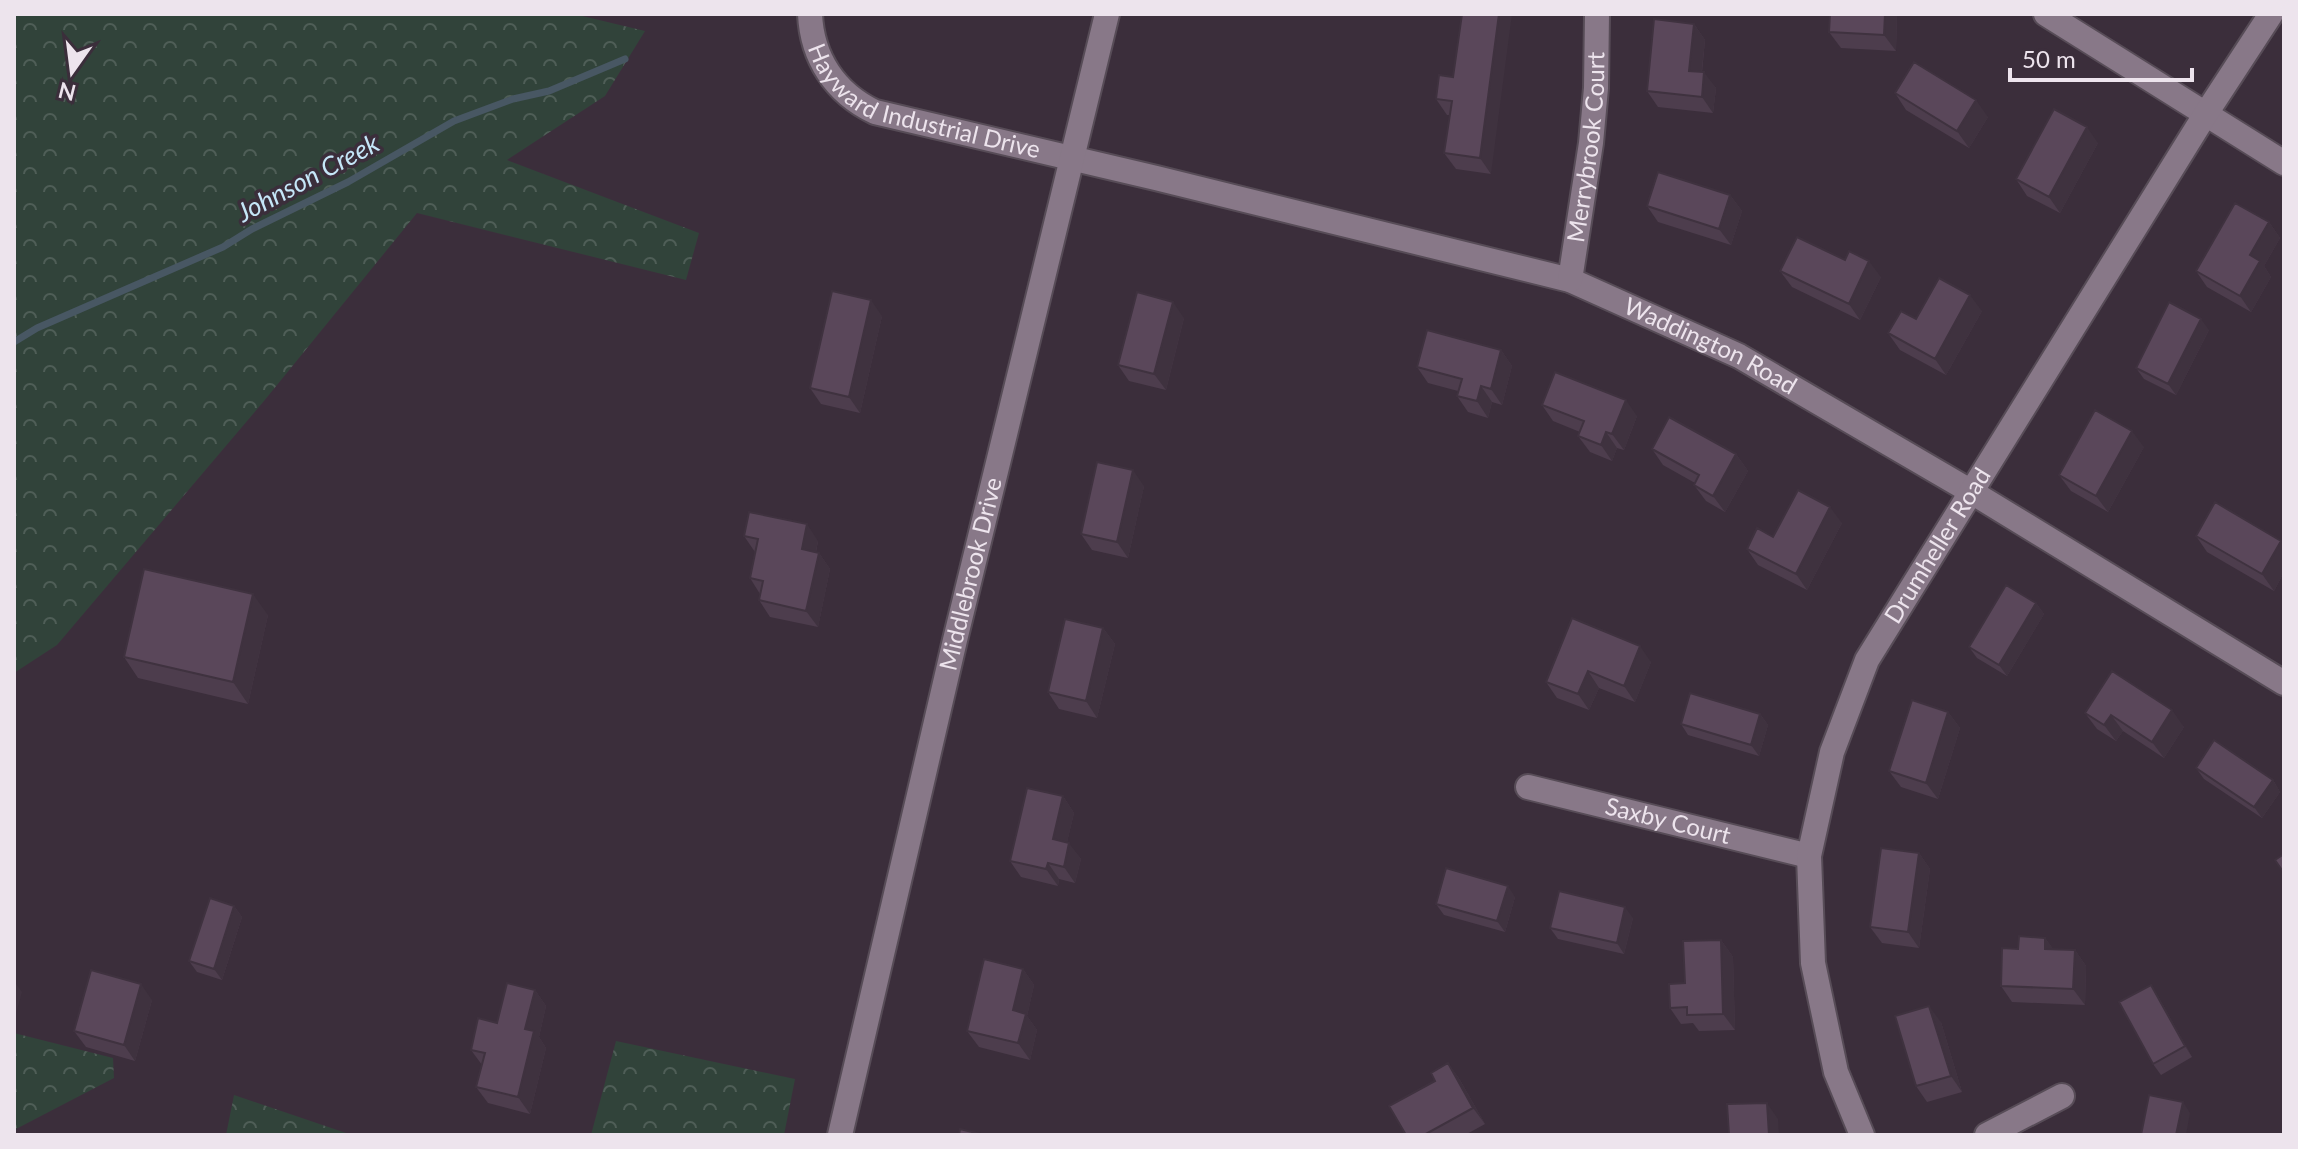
<svg xmlns="http://www.w3.org/2000/svg" width="2298" height="1149" font-family="Lato,sans-serif">
<style>
.forest{fill:url(#forest-crowns)}
.lines{fill:none;stroke-linecap:round;stroke-linejoin:round}
.stream{stroke:#485763;stroke-width:7}
.street-casing{stroke:#574c57;stroke-width:28}
.secondary-casing{stroke:#574c57;stroke-width:28}
.street{stroke:#887888;stroke-width:24}
.secondary{stroke:#887888;stroke-width:24}
.wall{fill:#4d3d4d}
.shaded-wall{fill:#3f323f}
.building{fill:#5a475a;stroke:#3f323f;stroke-width:2}
.labels{text-anchor:middle;stroke-width:7;stroke-linejoin:round;paint-order:stroke}
.street-label{font-size:24px;fill:#ede4ed;stroke:#3b2e3b}
.water-label{font-size:26px;font-style:italic;fill:#c5e6f8;stroke:#3b2e3b}
</style>
<defs>
<pattern id="forest-crowns" width="20" height="18" patternUnits="userSpaceOnUse" patternTransform="scale(2)"><rect width="20" height="18" fill="#31433a"/><path d="M2 6a3 3 0 1 1 6 0M12 15a3 3 0 1 1 6 0" fill="none" stroke="#4f5e57"/></pattern>
</defs>
<rect width="100%" height="100%" fill="#3b2e3b"/>
<!-- forest -->
<path class="forest" d="M14,14H574L645,31L605,96L507,160L699,233L686,280L417,213L264,401L57,645L14,673Z
M14,1033L113,1058L114,1078L16,1129L14,1135Z
M616,1041L795,1079L784,1135H591Z
M234,1095L349,1134L348,1135H226Z"/>
<g class="lines">
<!-- stream -->
<path class="stream" d="M14,342L37,328L223,247L252,229L348,182L454,121L513,99L549,91L625,59"/>
<!-- street casing -->
<g class="street-casing">
<g id="street">
<path id="s1" d="M810,14C812,58 835,93 875,112L1156,178L1570,280L1739,356L1970,491L2284,683"/>
<path d="M2046,14L2284,163"/>
<path id="s2" d="M1570,280L1591,143L1596,88L1597,14"/>
<path id="s3" d="M1528,787L1809,856"/>
<path id="s4" d="M1862,1135L1836,1072L1813,963L1809,856L1832,752L1867,660L2205,115L2271,14"/>
<path d="M1987,1135L2062,1096"/>
</g>
</g>
<!-- secondary casing -->
<g class="secondary-casing">
<g id="secondary">
<path id="s5" d="M840,1135L955,640L1107,14"/>
</g>
</g>
<!-- street -->
<use href="#street" class="street"/>
<!-- secondary -->
<use href="#secondary" class="secondary"/>
</g>
<!-- wall -->
<path class="wall" d="M1830,14H1897L1896,51L1841,48L1829,32Z
M1694,24L1705,40L1702,72L1716,88L1713,113L1658,107L1647,91Z
M1439,75L1491,174L1456,169L1444,153L1450,115H1447L1436,99Z
M1895,93L1988,117L1969,148L1906,110Z
M2098,143L2060,213L2027,196L2016,179Z
M1730,195L1742,211L1731,245L1658,222L1647,206Z
M2269,222L2280,238L2264,266L2271,277L2251,312L2207,287L2196,271Z
M1780,271L1881,277L1860,320L1792,287Z
M1982,311L1946,375L1900,350L1888,333L1916,319Z
M882,316L860,413L821,404L810,388Z
M1184,318L1166,390L1129,381L1118,365Z
M2209,330L2176,395L2144,379L2136,368Z
M1501,350L1512,366L1502,405L1492,402L1488,418L1468,412L1457,396L1458,391L1428,383L1417,367Z
M1542,405L1637,416L1624,450L1617,448L1612,461L1590,452L1578,436L1580,432L1553,421Z
M2144,447L2108,512L2071,491L2059,475Z
M1652,449L1736,454L1748,471L1725,512L1706,501L1694,485L1695,483L1663,465Z
M1144,486L1128,558L1092,550L1081,534Z
M1842,523L1807,590L1758,565L1747,549L1773,537Z
M744,536L818,541L816,552L819,553L830,569L818,627L770,617L759,600L760,594L750,578L755,552Z
M2196,536L2281,541L2284,544V572L2274,591L2207,552Z
M2036,603L2044,614L2007,676L1977,658L1969,647Z
M268,615L248,704L138,678L124,657Z
M1572,618L1651,662L1635,702L1599,688L1589,710L1557,698L1546,682Z
M1103,628L1115,644L1097,718L1059,709L1048,692Z
M2112,671L2184,727L2164,758L2123,731L2116,741L2097,729L2085,713Z
M1948,712L1960,728L1938,799L1901,787L1889,771Z
M1760,714L1768,725L1759,756L1688,735L1681,724Z
M2196,768L2273,780L2280,792L2262,818L2204,779Z
M1063,796L1074,813L1067,842L1081,859L1075,883L1059,879L1058,886L1021,877L1010,861Z
M1919,853L1930,869L1919,948L1882,943L1870,927Z
M1515,897L1505,932L1444,915L1436,904Z
M234,906L242,917L222,980L197,972L189,961Z
M1633,918L1624,954L1558,939L1550,928Z
M2045,938L2053,949L2075,950L2086,966L2085,1005L2012,1002L2001,986L2018,949Z
M1721,940L1733,957L1735,1030L1699,1031L1693,1023L1681,1024L1670,1008L1685,983Z
M1023,969L1034,985L1027,1016L1037,1030L1030,1060L979,1047L967,1031Z
M535,990L546,1006L539,1037L546,1048L530,1114L488,1103L476,1087L482,1065L471,1050L497,1023Z
M2158,996L2192,1057L2161,1075L2153,1064Z
M152,1000L135,1061L86,1047L74,1031Z
M1941,1022L1962,1092L1927,1102L1916,1086Z
M1448,1063L1460,1080L1485,1124L1465,1135H1406L1435,1081Z"/>
<!-- shaded-wall -->
<path class="shaded-wall" d="M1499,14H1512L1491,174L1480,158Z
M1885,14H1897L1896,51L1884,35Z
M1694,24L1705,40L1700,87L1689,71Z
M1704,72L1716,88L1713,113L1702,97Z
M1976,100L1988,117L1969,148L1957,131Z
M2087,127L2098,143L2060,213L2049,197Z
M1730,195L1742,211L1731,245L1719,229Z
M2269,222L2280,238L2264,266L2271,277L2251,312L2240,296L2250,255Z
M1869,261L1881,277L1860,320L1849,304Z
M1970,295L1982,311L1946,375L1935,359Z
M871,300L882,316L860,413L849,397Z
M1173,302L1184,318L1166,390L1154,374Z
M2201,319L2209,330L2176,395L2168,384Z
M1501,350L1512,366L1502,405L1491,389Z
M1481,386L1492,402L1488,418L1477,401Z
M1626,400L1637,416L1624,450L1612,434Z
M2132,431L2144,447L2108,512L2096,496Z
M1606,432L1617,448L1612,461L1601,445Z
M1736,454L1748,471L1725,512L1713,496Z
M1133,470L1144,486L1128,558L1117,542Z
M1830,507L1842,523L1807,590L1796,574Z
M807,524L818,541L813,565L802,549Z
M2281,541L2284,544V572L2274,591L2262,574Z
M819,553L830,569L818,627L806,611Z
M253,594L268,615L248,704L233,682Z
M2036,603L2044,614L2007,676L1999,665Z
M1103,628L1115,644L1097,718L1086,701Z
M1640,646L1651,662L1635,702L1624,686Z
M1588,671L1599,688L1589,710L1578,694Z
M2172,710L2184,727L2164,758L2152,742Z
M1948,712L1960,728L1938,799L1926,783Z
M1760,714L1768,725L1759,756L1751,745Z
M2111,715L2123,731L2116,741L2104,725Z
M2273,780L2280,792L2262,818L2254,807Z
M1063,796L1074,813L1064,855L1053,839Z
M1069,843L1081,859L1075,883L1064,867Z
M1919,853L1930,869L1919,948L1908,932Z
M1048,863L1059,879L1058,886L1046,869Z
M1508,886L1515,897L1505,932L1497,921Z
M234,906L242,917L222,980L214,969Z
M1625,907L1633,918L1624,954L1617,943Z
M2045,938L2057,954L2045,949Z
M1721,940L1733,957L1735,1030L1723,1014Z
M2075,950L2086,966L2085,1005L2073,989Z
M1023,969L1034,985L1027,1016L1037,1030L1030,1060L1018,1043L1013,1010Z
M14,981L22,992L14,1021Z
M141,984L152,1000L135,1061L124,1045Z
M2151,985L2158,996L2192,1057L2185,1046Z
M535,990L546,1006L539,1037L546,1048L530,1114L518,1097L525,1029Z
M1929,1006L1941,1022L1962,1092L1951,1076Z
M1448,1063L1460,1080L1485,1124L1473,1108Z
M2183,1102L2190,1113L2186,1135H2176Z
M1767,1103L1778,1119L1779,1135H1769Z"/>
<!-- building -->
<path class="building" d="M1462,14H1499L1480,158L1444,153L1452,101L1436,99L1439,75L1453,77Z
M1830,14H1885L1884,35L1829,32Z
M1654,19L1694,24L1689,71L1704,72L1702,97L1647,91Z
M1914,62L1976,100L1957,131L1895,93Z
M2054,109L2087,127L2049,197L2016,179Z
M1658,172L1730,195L1719,229L1647,206Z
M2235,203L2269,222L2250,255L2260,261L2240,296L2196,271Z
M1797,237L1845,260L1849,251L1869,261L1849,304L1780,271Z
M1939,278L1970,295L1935,359L1888,333L1901,311L1916,319Z
M832,291L871,300L849,397L810,388Z
M1137,292L1173,302L1154,374L1118,365Z
M2169,302L2201,319L2168,384L2136,368Z
M1427,330L1501,350L1491,389L1481,386L1477,401L1457,396L1462,379L1417,367Z
M1555,372L1626,400L1612,434L1606,432L1601,445L1578,436L1584,421L1542,405Z
M2095,410L2132,431L2096,496L2059,475Z
M1669,417L1736,454L1713,496L1694,485L1699,475L1652,449Z
M1097,462L1133,470L1117,542L1081,534Z
M1798,490L1830,507L1796,574L1747,549L1757,528L1773,537Z
M2215,502L2281,541L2262,574L2196,536Z
M749,512L807,524L802,549L819,553L806,611L759,600L763,581L750,578L758,539L744,536Z
M144,569L253,594L233,682L124,657Z
M2006,585L2036,603L1999,665L1969,647Z
M1572,618L1640,646L1624,686L1588,671L1578,694L1546,682Z
M1065,619L1103,628L1086,701L1048,692Z
M2112,671L2172,710L2152,742L2111,715L2104,725L2085,713Z
M1690,693L1760,714L1751,745L1681,724Z
M1912,700L1948,712L1926,783L1889,771Z
M2214,740L2273,780L2254,807L2196,768Z
M1027,788L1063,796L1053,839L1069,843L1064,867L1048,863L1046,869L1010,861Z
M1881,848L1919,853L1908,932L1870,927Z
M2284,854V873L2275,860Z
M1446,868L1508,886L1497,921L1436,904Z
M1559,891L1625,907L1617,943L1550,928Z
M210,898L234,906L214,969L189,961Z
M2019,936L2045,938V949L2075,950L2073,989L2001,986L2002,948L2018,949Z
M1721,940L1723,1014L1687,1015V1007L1670,1008L1669,984L1685,983L1683,941Z
M984,959L1023,969L1013,1010L1026,1014L1018,1043L967,1031Z
M91,970L141,984L124,1045L74,1031Z
M507,983L535,990L525,1029L534,1031L518,1097L476,1087L485,1053L471,1050L478,1018L497,1023Z
M2151,985L2185,1046L2153,1064L2119,1002Z
M1929,1006L1951,1076L1916,1086L1895,1016Z
M1448,1063L1473,1108L1424,1135H1406L1389,1106L1435,1081L1431,1073Z
M2149,1095L2183,1102L2176,1135H2141Z
M1767,1103L1769,1135H1729L1727,1104Z
M960,1129L984,1135H959Z"/>
<g class="labels">
<!-- street labels -->
<g class="street-label">
<text dy="8" stroke="none"><textPath href="#s1" startOffset="162">Hayward Industrial Drive</textPath></text>
<text dy="8" stroke="none"><textPath href="#s2" startOffset="134">Merrybrook Court</textPath></text>
<text dy="8" stroke="none"><textPath href="#s1" startOffset="994">Waddington Road</textPath></text>
<text dy="8" stroke="none"><textPath href="#s4" startOffset="626">Drumheller Road</textPath></text>
<text dy="8" stroke="none"><textPath href="#s5" startOffset="576">Middlebrook Drive</textPath></text>
<text dy="8" stroke="none"><textPath href="#s3" startOffset="144">Saxby Court</textPath></text>
</g>
<!-- water labels -->
<g class="water-label">
<text transform="translate(308 178) rotate(-28)" y="9">Johnson Creek</text>
</g>
</g>
<!-- border -->
<rect width="2298" height="1149" fill="none" stroke="#ede4ed" stroke-width="32"/>
<!-- north arrow -->
<g transform="translate(72 72) rotate(194)" stroke="#3b2e3b" stroke-width="6" paint-order="stroke">
<path d="M0-6L14 30L0 20L-14 30Z" fill="#ede4ed"/>
<text y="-12" font-size="22" font-weight="bold" text-anchor="middle" fill="#ede4ed">N</text>
</g>
<!-- scale -->
<path d="M2010 68v12h182v-12" fill="none" stroke="#ede4ed" stroke-width="4"/>
<text x="2022" y="68" font-size="24" fill="#ede4ed" stroke="#3b2e3b" stroke-width="6" paint-order="stroke">50 m</text>
</svg>
